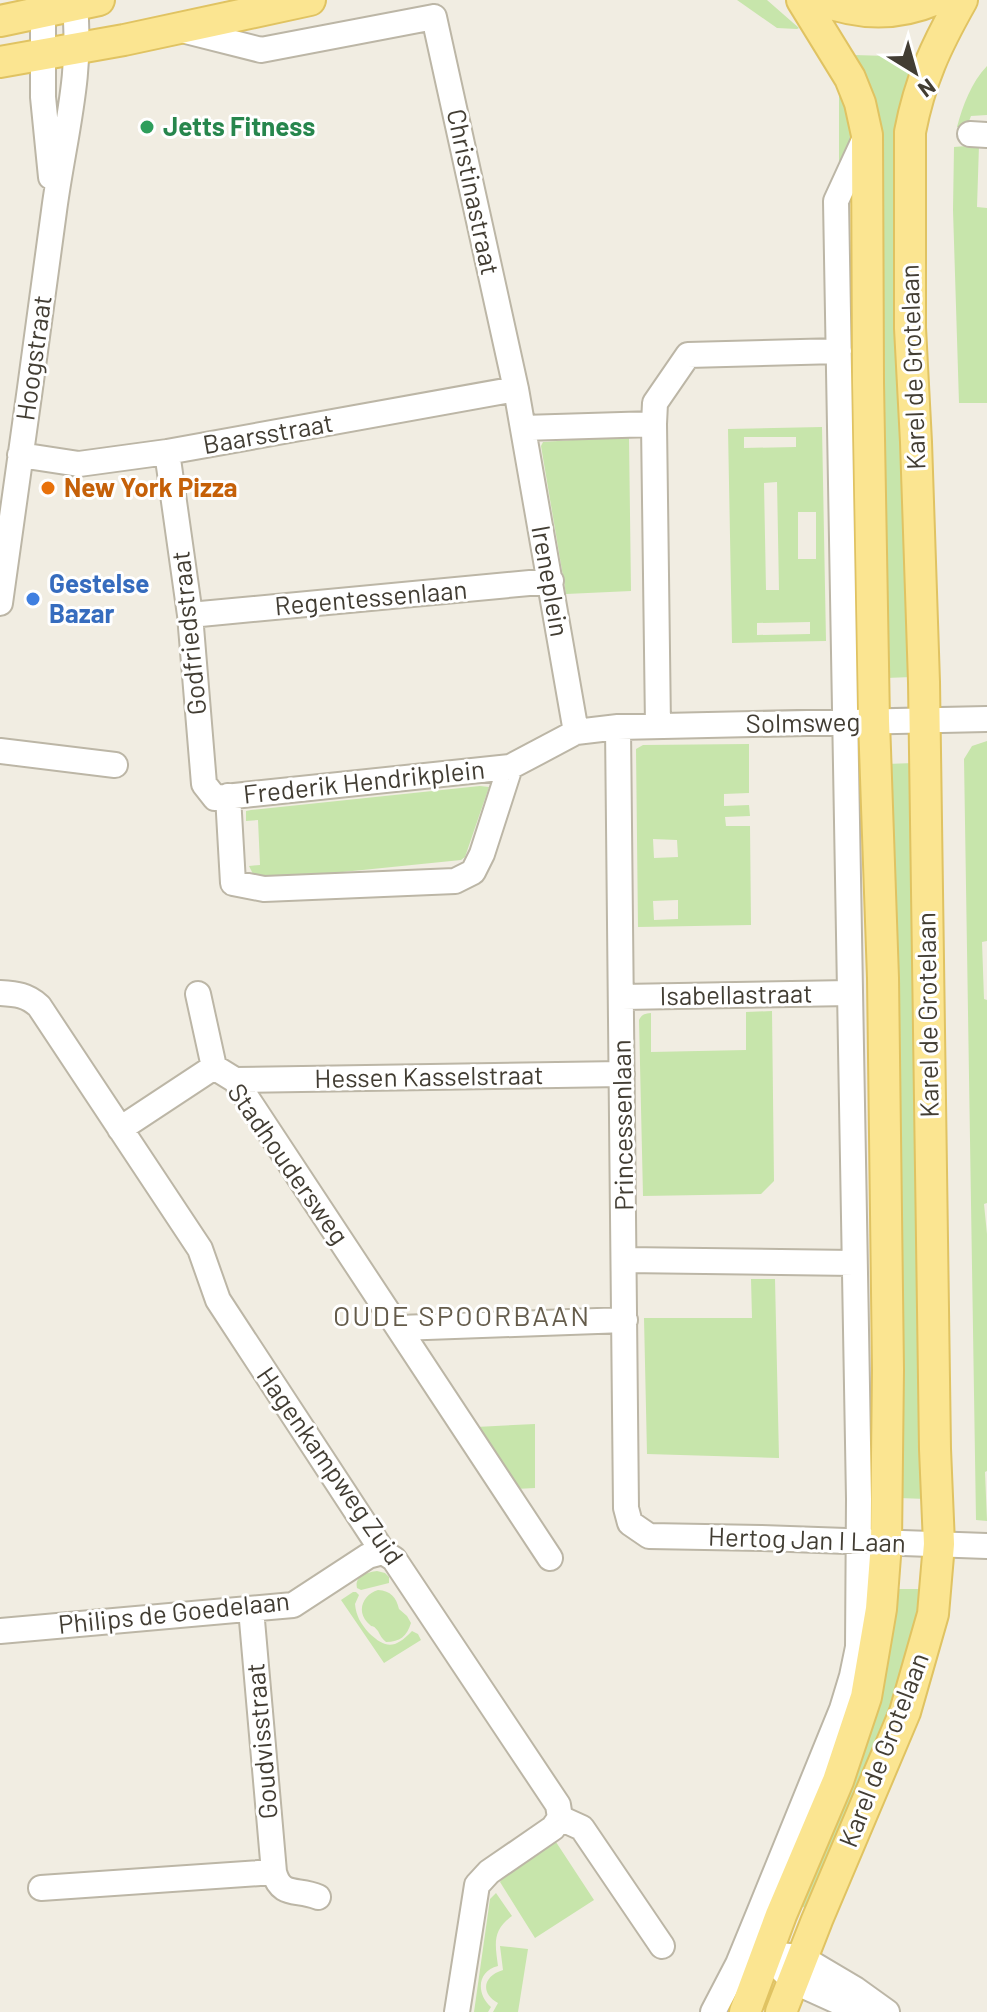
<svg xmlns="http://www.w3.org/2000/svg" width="987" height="2012" font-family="Barlow,sans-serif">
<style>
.green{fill:#c7e5ab;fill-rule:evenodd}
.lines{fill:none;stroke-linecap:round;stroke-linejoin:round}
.minor-casing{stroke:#bcb6a6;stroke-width:28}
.major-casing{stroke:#e0c362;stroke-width:34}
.minor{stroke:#fff;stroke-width:24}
.major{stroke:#fbe591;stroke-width:30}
.leisure-dot{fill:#2e9e5b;stroke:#fff;stroke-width:3}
.food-dot{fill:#e8710a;stroke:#fff;stroke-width:3}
.shop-dot{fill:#3f7fe0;stroke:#fff;stroke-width:3}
.labels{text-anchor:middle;stroke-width:6;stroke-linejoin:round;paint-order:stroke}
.leisure-label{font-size:26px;font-weight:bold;fill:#27864d;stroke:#fff;text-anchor:start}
.street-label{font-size:26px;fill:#423d33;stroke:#fff}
.food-label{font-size:26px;font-weight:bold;fill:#c56008;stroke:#fff;text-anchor:start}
.shop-label{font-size:26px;font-weight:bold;fill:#366cbe;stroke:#fff;text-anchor:start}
.neighbourhood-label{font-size:28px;letter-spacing:2px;fill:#655c4b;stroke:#fff}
</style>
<rect width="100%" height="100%" fill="#f1ede2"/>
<!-- green -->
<path class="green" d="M737,0H767L799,28L797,29L777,28Z
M854,55L920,57L912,677L886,678L885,393L880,182L870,98Z
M987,66V115L971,116L966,129L957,127C963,105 971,83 987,66Z
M839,94L843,96C855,134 858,135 839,171Z
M979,145L977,207L987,208V403H959L953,210L954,147Z
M822,427L826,641L732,643L728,429ZM744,437H796V447L744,448ZM777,482L779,590H766L764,483ZM798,512H816V559H798ZM810,622V634L757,635V623Z
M617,437L629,438L631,591L566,594L541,446L543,442Z
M987,741V941L982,942L984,999L987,1000V1203L984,1204L987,1234V1471L985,1472L987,1521L976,1520L964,759L972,746Z
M749,744V793L724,794V806L749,805L750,816L725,817L726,826H750L751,925L638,927L636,749L643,745ZM653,839L677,840L678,857L654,858ZM678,900V919L654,920L653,901Z
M914,763C909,1008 917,1254 926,1499L899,1498L886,764Z
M480,786L489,787L465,857L461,860L323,874L266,877L253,874L249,866L260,865L258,820L246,821V811L251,810Z
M772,1011L774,1181L761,1194L643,1196L639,1020C642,1014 644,1014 651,1013V1052L746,1050V1012Z
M751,1279H775L779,1458L647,1454L644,1318H752Z
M535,1424V1488L516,1489L476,1427Z
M377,1571L385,1573L389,1577V1583L361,1590L357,1588C354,1576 368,1572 377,1571Z
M896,1589H925L914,1647L812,1911L794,1903Z
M378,1590C391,1591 396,1597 399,1609L407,1616L411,1623C407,1636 400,1642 386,1642C382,1639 380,1635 378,1631C372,1623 374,1630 367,1622C356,1610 364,1594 378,1590Z
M353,1592H356L359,1595L355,1604C356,1616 361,1624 369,1633C386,1649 395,1649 412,1631L418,1634L421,1640L384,1663L341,1600Z
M556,1842L594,1900L535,1938L500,1882L504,1876Z
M496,1893L512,1916C492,1931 495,1943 498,1966C477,1971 476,1994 491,2007L488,2012H474L490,1899Z
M500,1946L528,1949L518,2012H493L498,2003C480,1993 483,1976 503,1970Z"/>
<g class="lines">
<!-- minor casing -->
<g class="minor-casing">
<path id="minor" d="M43,0V97L51,177
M434,17L516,389L576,732L618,727L987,719
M178,29L261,50L434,17
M970,134L987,135
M654,424L658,726
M523,428L654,424L655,403L688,355L839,351
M167,452L190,615L204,784L215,798L510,767L576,732
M20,455L79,464L167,452L516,389
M0,603C18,472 37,342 54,211C63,141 84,71 74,0
M190,615L551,581
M618,727L626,1508L630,1523L649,1536L761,1538L987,1546
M0,751L115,765
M228,796L233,883L264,889L455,881L473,872L482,854L510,767
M0,993C17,994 27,995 39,1006L200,1249L218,1300L383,1552L394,1559L558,1805L560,1818
M198,994L214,1067L235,1080L550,1558
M622,997L850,993
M235,1080L622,1074
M120,1129L214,1067
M625,1260L854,1263
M399,1328L625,1320
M251,1609L274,1872C281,1898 297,1888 318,1897
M0,1631L293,1605L368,1556L383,1552
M560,1818L582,1828L662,1946
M41,1888L274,1872
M766,1954L801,1957L855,1989L887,2012
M782,1970L793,1981L859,2011L866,2012
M457,2012L477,1885L489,1872L553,1828L560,1818
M713,2012L738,1964L761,1908L842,1709L852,1676L858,1647L859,1499L836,201L865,138"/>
</g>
<!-- major casing -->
<g class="major-casing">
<path id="major" d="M821,0C859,15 896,16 934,0
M0,21L99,0
M0,62L124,40L310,0
M745,2012L781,1915L838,1781L866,1697L881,1609L886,1543L888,1370L883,978L874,721L868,382L867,135L860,103L850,78L802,0
M781,2012L817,1920L905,1712L933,1614L939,1544L935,1449L924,682L916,442L910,328V132C920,80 936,46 962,0"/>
</g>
<!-- minor -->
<use href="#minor" class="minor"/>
<!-- major -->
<use href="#major" class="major"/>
</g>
<!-- markers -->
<circle class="leisure-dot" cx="147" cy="127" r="8"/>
<circle class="food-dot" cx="48" cy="488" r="8"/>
<circle class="shop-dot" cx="33" cy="599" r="8"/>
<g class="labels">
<!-- leisure labels -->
<g class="leisure-label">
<text x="163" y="136">Jetts Fitness</text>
</g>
<!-- street labels -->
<g class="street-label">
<text transform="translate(473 192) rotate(78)" y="9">Christinastraat</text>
<text transform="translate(34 358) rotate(-82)" y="9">Hoogstraat</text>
<text transform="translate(913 367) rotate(-92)" y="9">Karel de Grotelaan</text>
<text transform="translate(268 434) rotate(-10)" y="9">Baarsstraat</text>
<text transform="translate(550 581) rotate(80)" y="9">Ireneplein</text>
<text transform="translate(371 598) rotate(-5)" y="9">Regentessenlaan</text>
<text transform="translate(189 633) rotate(-96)" y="9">Godfriedstraat</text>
<text transform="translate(803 723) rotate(-1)" y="9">Solmsweg</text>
<text transform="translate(364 782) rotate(-6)" y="9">Frederik Hendrikplein</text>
<text transform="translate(736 995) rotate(-1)" y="9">Isabellastraat</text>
<text transform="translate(928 1015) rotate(-91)" y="9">Karel de Grotelaan</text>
<text transform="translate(429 1077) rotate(-1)" y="9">Hessen Kasselstraat</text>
<text transform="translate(623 1125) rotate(-91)" y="9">Princessenlaan</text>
<text transform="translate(288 1164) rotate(55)" y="9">Stadhoudersweg</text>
<text transform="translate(330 1466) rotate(55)" y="9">Hagenkampweg Zuid</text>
<text transform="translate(807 1540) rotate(2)" y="9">Hertog Jan I Laan</text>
<text transform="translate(174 1613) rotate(-6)" y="9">Philips de Goedelaan</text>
<text transform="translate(262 1741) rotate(-95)" y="9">Goudvisstraat</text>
<text transform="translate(884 1750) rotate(-69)" y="9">Karel de Grotelaan</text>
</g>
<!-- food labels -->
<g class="food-label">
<text x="64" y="497">New York Pizza</text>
</g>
<!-- shop labels -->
<g class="shop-label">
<text x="49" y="593">Gestelse<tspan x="49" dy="30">Bazar</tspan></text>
</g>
<!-- neighbourhood labels -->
<g class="neighbourhood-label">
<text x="462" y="1326">OUDE SPOORBAAN</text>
</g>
</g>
<!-- north arrow -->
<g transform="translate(915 72) rotate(143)" stroke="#ffffff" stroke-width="6" paint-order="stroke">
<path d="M0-6L14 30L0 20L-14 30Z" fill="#423d33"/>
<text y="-12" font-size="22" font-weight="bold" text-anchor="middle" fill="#423d33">N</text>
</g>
</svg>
